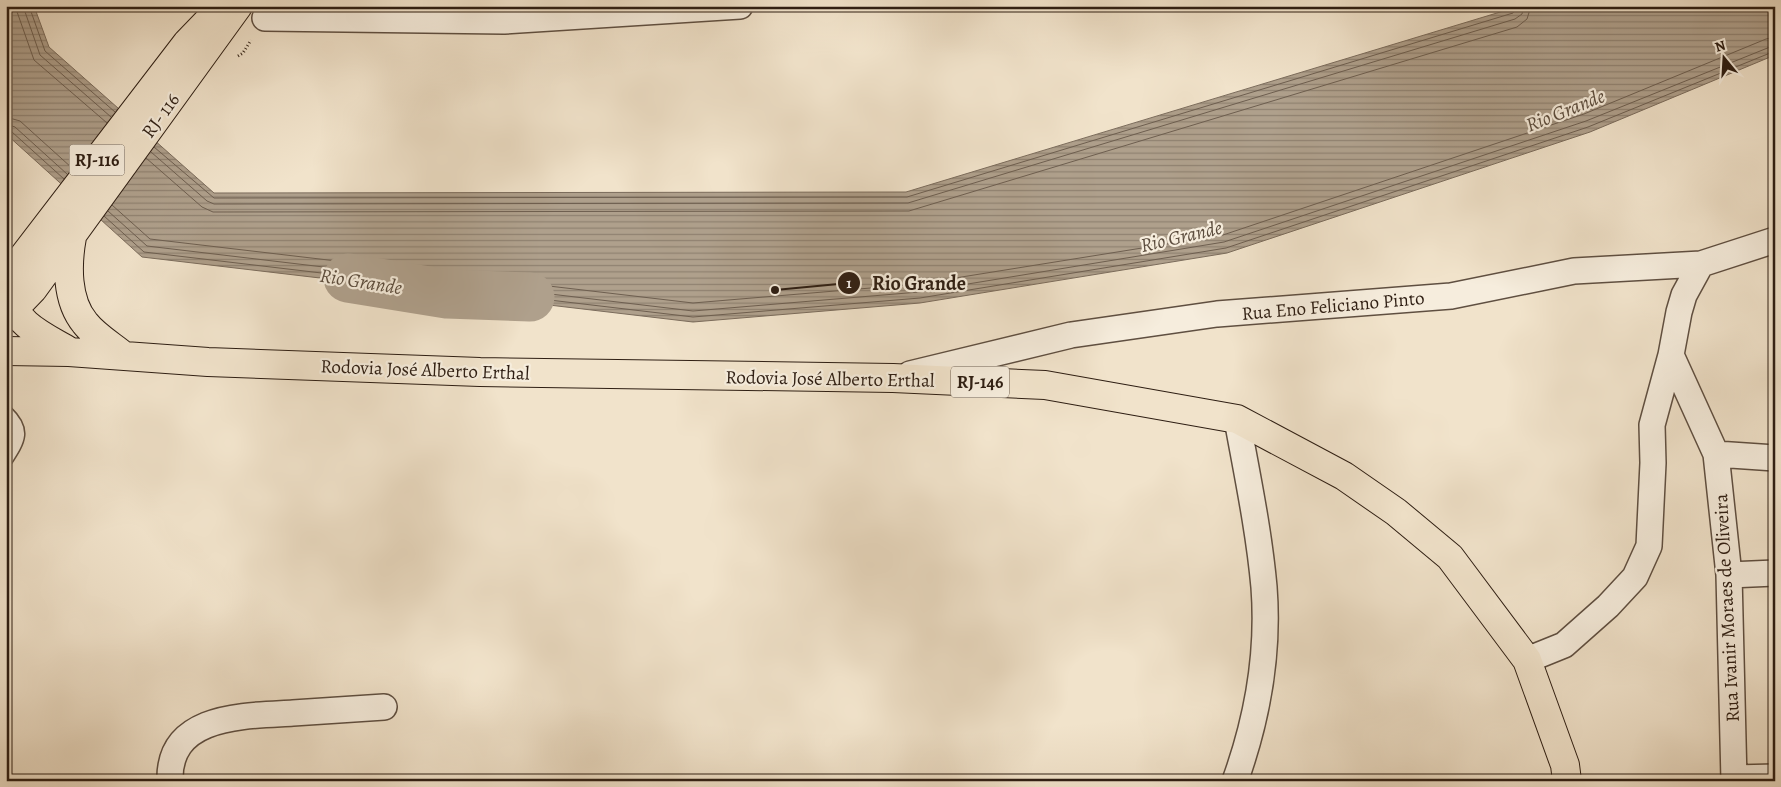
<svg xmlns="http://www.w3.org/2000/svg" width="1781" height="787" font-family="Alegreya,serif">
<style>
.water{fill:url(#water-rules);stroke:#7b6c5c}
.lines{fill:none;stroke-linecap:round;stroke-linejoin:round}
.shore{stroke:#6e5f50;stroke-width:1}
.river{stroke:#afa08c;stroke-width:49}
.lane-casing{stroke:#5f4f41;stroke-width:15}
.street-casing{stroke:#5f4f41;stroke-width:28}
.primary-casing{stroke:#2e1e13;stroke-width:30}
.path{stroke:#2e1e13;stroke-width:3;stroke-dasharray:1 2.5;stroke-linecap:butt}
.lane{stroke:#f6eddd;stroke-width:12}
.street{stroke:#f6eddd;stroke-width:25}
.primary{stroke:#f1e3cb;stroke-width:28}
.labels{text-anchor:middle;stroke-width:4.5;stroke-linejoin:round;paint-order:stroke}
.shield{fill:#f6eddd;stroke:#6a5c50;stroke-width:1}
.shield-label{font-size:18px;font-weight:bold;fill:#2e1e13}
.street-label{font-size:19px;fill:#2e1e13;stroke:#f6eddd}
.water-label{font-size:20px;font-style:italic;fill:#5b4c3d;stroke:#f6eddd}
.leader{fill:none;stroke:#2e1e13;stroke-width:2}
.callout-dot{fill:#2e1e13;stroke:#f6eddd;stroke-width:2}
.mark-label{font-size:15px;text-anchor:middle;font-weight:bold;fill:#fff}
.callout-label{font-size:20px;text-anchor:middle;font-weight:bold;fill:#2e1e13;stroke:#f6eddd;stroke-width:4.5;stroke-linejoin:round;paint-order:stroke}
</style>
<defs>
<pattern id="water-rules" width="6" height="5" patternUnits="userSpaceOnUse" patternTransform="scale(1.25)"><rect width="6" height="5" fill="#afa08c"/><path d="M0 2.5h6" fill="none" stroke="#8f8271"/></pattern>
</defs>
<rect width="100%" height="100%" fill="#f1e3cb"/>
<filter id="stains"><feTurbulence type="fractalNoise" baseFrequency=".004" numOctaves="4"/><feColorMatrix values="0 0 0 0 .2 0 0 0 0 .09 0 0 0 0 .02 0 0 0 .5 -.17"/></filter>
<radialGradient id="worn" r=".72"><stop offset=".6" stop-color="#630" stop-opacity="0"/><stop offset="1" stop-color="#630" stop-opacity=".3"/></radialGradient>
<!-- water -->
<path class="water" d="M6,6H34L49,47L214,193L906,192L1520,6H1775V55L1590,132L1227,253L920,303L693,322L142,257L6,134Z"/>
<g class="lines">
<!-- shore -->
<path class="shore" d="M15,6L34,60L107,123
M23,6L40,55L111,117
M29,6L45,51L115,112
M6,117L20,121L72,168
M6,124L15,127L67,174
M6,130L12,132L64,179
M154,147L214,198L907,197L1513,13L1517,6
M151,152L207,201L214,204L908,203L1515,19L1522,14L1524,6
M146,158L202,207L213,212L909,211L1517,27L1527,19L1531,6
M112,205L150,239L693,303L918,284L1223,235L1584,114L1766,39L1775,37
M108,211L147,246L693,311L919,292L1224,242L1586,121L1775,45
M104,216L144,252L693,317L920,298L1226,248L1588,127L1775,51"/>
<!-- river -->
<path class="river" d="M348,278L447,294L530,297"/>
<!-- lane casing -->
<g class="lane-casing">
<path id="lane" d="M6,412C25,430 19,440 6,460"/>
</g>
<!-- street casing -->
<g class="street-casing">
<path id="street" d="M265,18L504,21L740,6
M1671,355L1716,454L1729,575L1734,781
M910,374L1071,335L1217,314L1451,296L1574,271L1701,264L1775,240
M1716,454L1775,458
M1729,575L1775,573
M1527,660L1564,645L1608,606L1635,577L1649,546L1653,463L1652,425L1671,355L1679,312L1684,295L1701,264
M1734,778L1775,777
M170,781C168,714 244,716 293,713C323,711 354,709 384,707
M1235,781C1257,720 1269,652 1264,587C1259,531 1247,474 1237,419"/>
</g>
<!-- primary casing -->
<g class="primary-casing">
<path id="primary" d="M72,237C67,264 66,300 85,323C95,336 112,346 124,356
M6,279L187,43L215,14
M8,293C15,325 44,336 69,351
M6,317L33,289L238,6
M6,351L69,352L208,362L480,372L893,378L1045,385L1237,419L1344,476L1396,512L1450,557L1527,660L1565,765L1567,781"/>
</g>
<!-- path -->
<path class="path" d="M238,56L243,53L251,40"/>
<!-- lane -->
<use href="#lane" class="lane"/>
<!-- street -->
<use href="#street" class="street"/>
<!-- primary -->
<use href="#primary" class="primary"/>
</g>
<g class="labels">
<!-- shield labels -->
<g class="shield">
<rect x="69.5" y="144.5" width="55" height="31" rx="4"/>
<rect x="951" y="366.5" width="58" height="31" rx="4"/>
</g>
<g class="shield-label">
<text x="97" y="166">RJ-116</text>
<text x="980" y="388">RJ-146</text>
</g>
<!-- street labels -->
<g class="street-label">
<text transform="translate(160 115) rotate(-54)" y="7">RJ- 116</text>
<text transform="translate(1333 305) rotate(-5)" y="7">Rua Eno Feliciano Pinto</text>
<text transform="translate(425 369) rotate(2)" y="7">Rodovia José Alberto Erthal</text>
<text transform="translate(830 378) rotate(1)" y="7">Rodovia José Alberto Erthal</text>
<text transform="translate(1726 608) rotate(-93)" y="7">Rua Ivanir Moraes de Oliveira</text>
</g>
<!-- water labels -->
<g class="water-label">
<text transform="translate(1565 110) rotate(-22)" y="7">Rio Grande</text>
<text transform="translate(1181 236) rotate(-13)" y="7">Rio Grande</text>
<text transform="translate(361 281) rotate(9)" y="7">Rio Grande</text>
</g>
</g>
<!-- callouts -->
<path class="leader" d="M775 290L849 283"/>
<g class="callout-dot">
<circle cx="775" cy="290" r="5"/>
<circle cx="849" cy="283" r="12"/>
</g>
<g class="mark-label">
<text x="849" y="288">1</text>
</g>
<g class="callout-label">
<text x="919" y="290">Rio Grande</text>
</g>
<!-- margin -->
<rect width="1781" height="787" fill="none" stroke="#f1e3cb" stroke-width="25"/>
<rect x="8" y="8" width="1766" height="772" fill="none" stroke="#2e1e13" stroke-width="2.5"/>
<rect x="12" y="12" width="1756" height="762" fill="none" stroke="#2e1e13"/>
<!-- north arrow -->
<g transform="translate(1724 58) rotate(342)" stroke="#f6eddd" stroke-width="4" paint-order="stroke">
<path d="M0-4L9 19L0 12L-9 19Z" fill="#2e1e13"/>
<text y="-8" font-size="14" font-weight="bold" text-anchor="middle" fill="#2e1e13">N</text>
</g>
<rect width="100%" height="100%" filter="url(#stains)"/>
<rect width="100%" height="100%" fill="url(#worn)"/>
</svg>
